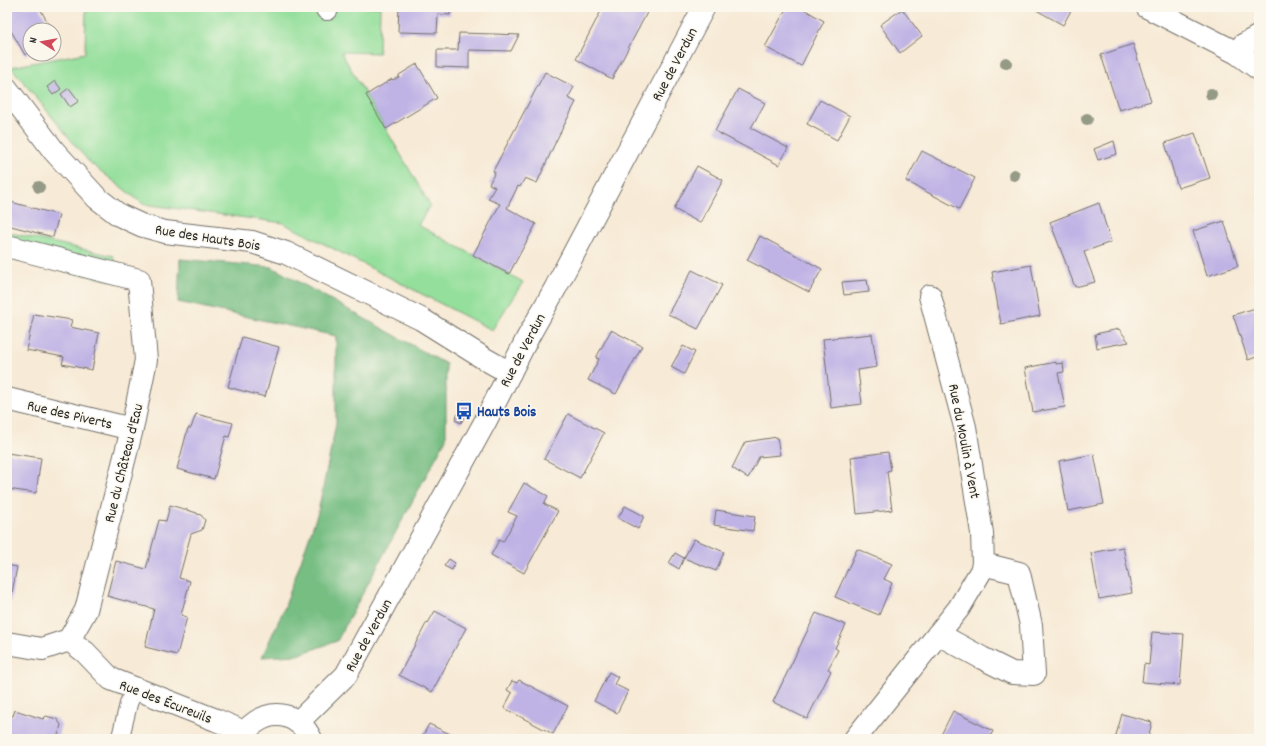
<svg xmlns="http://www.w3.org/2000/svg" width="1266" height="746" font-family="Dekko,sans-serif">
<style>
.green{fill:#94df9b;stroke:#608563}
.forest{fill:#77be83;stroke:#517457}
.building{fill:#bfb3e5}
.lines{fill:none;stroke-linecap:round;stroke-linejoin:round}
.service-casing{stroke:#726e67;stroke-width:19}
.minor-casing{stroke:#726e67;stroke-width:24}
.tertiary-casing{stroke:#726e67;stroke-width:24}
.service{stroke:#fff;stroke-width:17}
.minor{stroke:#fff;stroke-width:22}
.tertiary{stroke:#fff;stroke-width:22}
.tree{fill:#959a87}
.labels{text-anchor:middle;stroke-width:3;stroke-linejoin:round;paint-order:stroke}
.street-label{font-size:15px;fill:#2b2b2b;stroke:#fbf7ec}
.transit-label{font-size:15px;font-weight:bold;fill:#164399;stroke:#fbf7ec;text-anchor:start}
</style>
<rect width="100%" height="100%" fill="#fbf7ec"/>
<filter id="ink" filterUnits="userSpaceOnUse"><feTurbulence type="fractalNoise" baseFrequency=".025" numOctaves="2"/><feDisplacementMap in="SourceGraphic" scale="8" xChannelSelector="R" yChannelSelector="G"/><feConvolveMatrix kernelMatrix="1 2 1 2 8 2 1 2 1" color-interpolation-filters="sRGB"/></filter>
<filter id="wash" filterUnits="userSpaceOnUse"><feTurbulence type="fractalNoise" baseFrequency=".012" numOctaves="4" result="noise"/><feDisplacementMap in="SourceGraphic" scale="16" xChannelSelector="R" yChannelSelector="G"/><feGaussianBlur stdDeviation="0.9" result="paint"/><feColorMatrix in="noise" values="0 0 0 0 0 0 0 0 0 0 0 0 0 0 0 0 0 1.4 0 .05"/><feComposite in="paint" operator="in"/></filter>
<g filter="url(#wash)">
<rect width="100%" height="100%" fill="#f7ead6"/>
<!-- green -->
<path class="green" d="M86,7H380L379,53L341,52L430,205L418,225L523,282L492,330L283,223L143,204L89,162L11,67L85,53Z
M7,232L113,256L122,283L7,258Z"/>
<!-- forest -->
<path class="forest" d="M180,259L272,267L446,364V439L337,641L297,655L262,657L284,609L318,512L336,424V336L178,302Z"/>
<g id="blocks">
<!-- building -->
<path class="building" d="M11,7H39L52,30H30V52L25,55L7,24V10Z
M399,7H451L450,15L438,14L437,33L398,32Z
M603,7H650L612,79L576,59Z
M787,7H800L824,21L801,66L765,47Z
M1031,7H1073L1063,25Z
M902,9L922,36L900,53L880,25Z
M459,33L494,34L519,35L511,51L469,50V68L437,67V50H458Z
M1133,44L1151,101L1119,110L1101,55Z
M417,64L437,98L386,129L366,95L392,79L393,80L399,77V75Z
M545,72L574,87L568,98L576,102L556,141L537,183L525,178L520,187L518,186L507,208L536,224L509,274L473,255L500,204L488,199L495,187L489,184L495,172L493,171Z
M55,81L61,89L53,95L47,87Z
M69,88L79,101L70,107L61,94Z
M738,89L765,103L751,128L788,148L779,165L715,131Z
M820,100L850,116L837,140L807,124Z
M1195,133L1210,178L1178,188L1165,143Z
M1114,141L1117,154L1098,160L1094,149Z
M922,151L975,178L959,209L906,181Z
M697,166L723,180L700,223L674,209Z
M7,201L59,215L53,237L7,225Z
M1099,203L1111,242L1084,252L1095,282L1075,287L1050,222Z
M1224,221L1238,266L1207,276L1193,231Z
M760,236L822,269L809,292L747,260Z
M1031,265L1040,316L1001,324L992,272Z
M692,270L722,285L698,329L668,314Z
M867,280L869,292L844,295L842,282Z
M1259,307V356L1248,360L1233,315Z
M34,314L72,320L70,327L99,333L92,370L62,364L64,357L26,350Z
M1119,329L1129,342L1097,348L1095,334Z
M611,330L642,346L616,394L588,380L599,359L596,358Z
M872,334L877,367L858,370L862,404L831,408L823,339Z
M242,337L279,347L265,397L228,387Z
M683,346L695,352L684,374L671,367Z
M1056,362V364L1063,363L1064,372L1058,373L1065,407L1033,412L1025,368Z
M464,401L471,404L461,423L455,420Z
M196,414L233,423L229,437L226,436L214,479L177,469L188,428H191Z
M568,414L604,433L580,478L544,459Z
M777,437L780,455L759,457L748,478L732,468L745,442Z
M888,452L891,470L887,471L892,510L857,514L851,457Z
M7,453L41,458L36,493L7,489Z
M1094,454L1104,504L1068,511L1059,461Z
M524,483L548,496L544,504L558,511L524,573L491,555L499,540L503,542L517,516L508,512Z
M170,505L197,513V514L201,515L205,520L202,530L191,534L179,578L190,581L181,615L187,617L177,655L145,647L154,609L107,596L116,561L146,569L159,520L166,521Z
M625,506L644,516L638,529L618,518Z
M716,510L755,516L753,531L714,525Z
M694,539L724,552L716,571L684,558Z
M1123,547L1132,593L1099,599L1091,553Z
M857,549L892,564L884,579L892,583L879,615L835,597Z
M675,553L684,558L679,569L669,563Z
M449,559L455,563L452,570L444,566Z
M7,565L17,567L10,603H7Z
M435,611L466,628L432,692L399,675L427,622L428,623Z
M816,613L846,625L835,648L838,650L828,669L831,671L807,719L773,702Z
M1152,632L1184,634L1180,685L1142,682L1144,664L1149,665Z
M609,672L618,677L614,684L628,691L617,713L594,701Z
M519,680L568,706L553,734L504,708L512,693L507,690L512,681L517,683Z
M15,710L43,719L46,716L57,719L61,725L57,739H7V715L13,716Z
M953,711L993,731L989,739H939Z
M1122,714L1152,722L1148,739H1115Z
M429,724L456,737L455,739H421Z"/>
</g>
</g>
<g filter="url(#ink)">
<use href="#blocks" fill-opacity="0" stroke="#726e67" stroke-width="1"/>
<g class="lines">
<!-- service casing -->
<g class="service-casing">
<path id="service" d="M120,739L129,702L136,689"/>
</g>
<!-- minor casing -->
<g class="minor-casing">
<path id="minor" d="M1147,7L1237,53L1259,69
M327,9V7
M1237,53L1243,45L1259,36
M7,89L54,151L97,198L119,215L143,226L165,232L252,242L286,253L421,319L485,359L510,373
M7,246L139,280L146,360L132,429L86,610L69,640
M7,399L132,429
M938,634L982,658L1012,673L1034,674L1031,625L1019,573L983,564
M69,640L85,652L111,679L216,720L235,728L243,735
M7,643L42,649L69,640
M855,739L959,608L981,571L983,564L982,533L965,427L930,296"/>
</g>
<!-- tertiary casing -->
<g class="tertiary-casing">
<path id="tertiary" d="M298,722L346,675L485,422L528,337L556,287L704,7
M242,739C244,732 250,726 256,722C277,708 300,716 311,739"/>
</g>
<!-- service -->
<use href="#service" class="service"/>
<!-- minor -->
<use href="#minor" class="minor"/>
<!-- tertiary -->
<use href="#tertiary" class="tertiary"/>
</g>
<!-- trees -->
<g class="tree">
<circle cx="1006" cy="63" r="6"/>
<circle cx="1211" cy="94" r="6"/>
<circle cx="1087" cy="119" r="6"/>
<circle cx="1014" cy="175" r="6"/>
<circle cx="39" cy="187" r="6"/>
</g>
</g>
<!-- icons -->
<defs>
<g id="bus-bare" transform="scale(1.38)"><path d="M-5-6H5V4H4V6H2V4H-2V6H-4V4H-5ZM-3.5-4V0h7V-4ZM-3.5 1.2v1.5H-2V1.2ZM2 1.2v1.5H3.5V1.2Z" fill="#1a4fb4" stroke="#fbf7ec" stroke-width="2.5" paint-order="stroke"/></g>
</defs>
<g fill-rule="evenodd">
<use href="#bus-bare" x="464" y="411"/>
</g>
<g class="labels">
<!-- street labels -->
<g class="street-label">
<text transform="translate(674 64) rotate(-62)" y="5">Rue de Verdun</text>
<text transform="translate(208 237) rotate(9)" y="5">Rue des Hauts Bois</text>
<text transform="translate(522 350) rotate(-62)" y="5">Rue de Verdun</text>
<text transform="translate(70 414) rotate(13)" y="5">Rue des Piverts</text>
<text transform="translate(965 441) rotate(79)" y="5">Rue du Moulin à Vent</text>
<text transform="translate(123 463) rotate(-76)" y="5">Rue du Château d'Eau</text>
<text transform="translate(368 635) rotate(-61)" y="5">Rue de Verdun</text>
<text transform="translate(166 701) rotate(21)" y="5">Rue des Écureuils</text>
</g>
<!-- transit labels -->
<g class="transit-label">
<text x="477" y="416">Hauts Bois</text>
</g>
</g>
<!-- margin -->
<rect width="1266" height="746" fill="none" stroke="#fbf7ec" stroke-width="24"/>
<!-- north arrow -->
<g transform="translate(42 42) rotate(281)"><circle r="19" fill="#fbf7ec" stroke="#a8a59f"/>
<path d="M0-3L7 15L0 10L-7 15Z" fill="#d1495b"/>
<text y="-6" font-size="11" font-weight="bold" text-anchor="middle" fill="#2b2b2b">N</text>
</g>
</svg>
